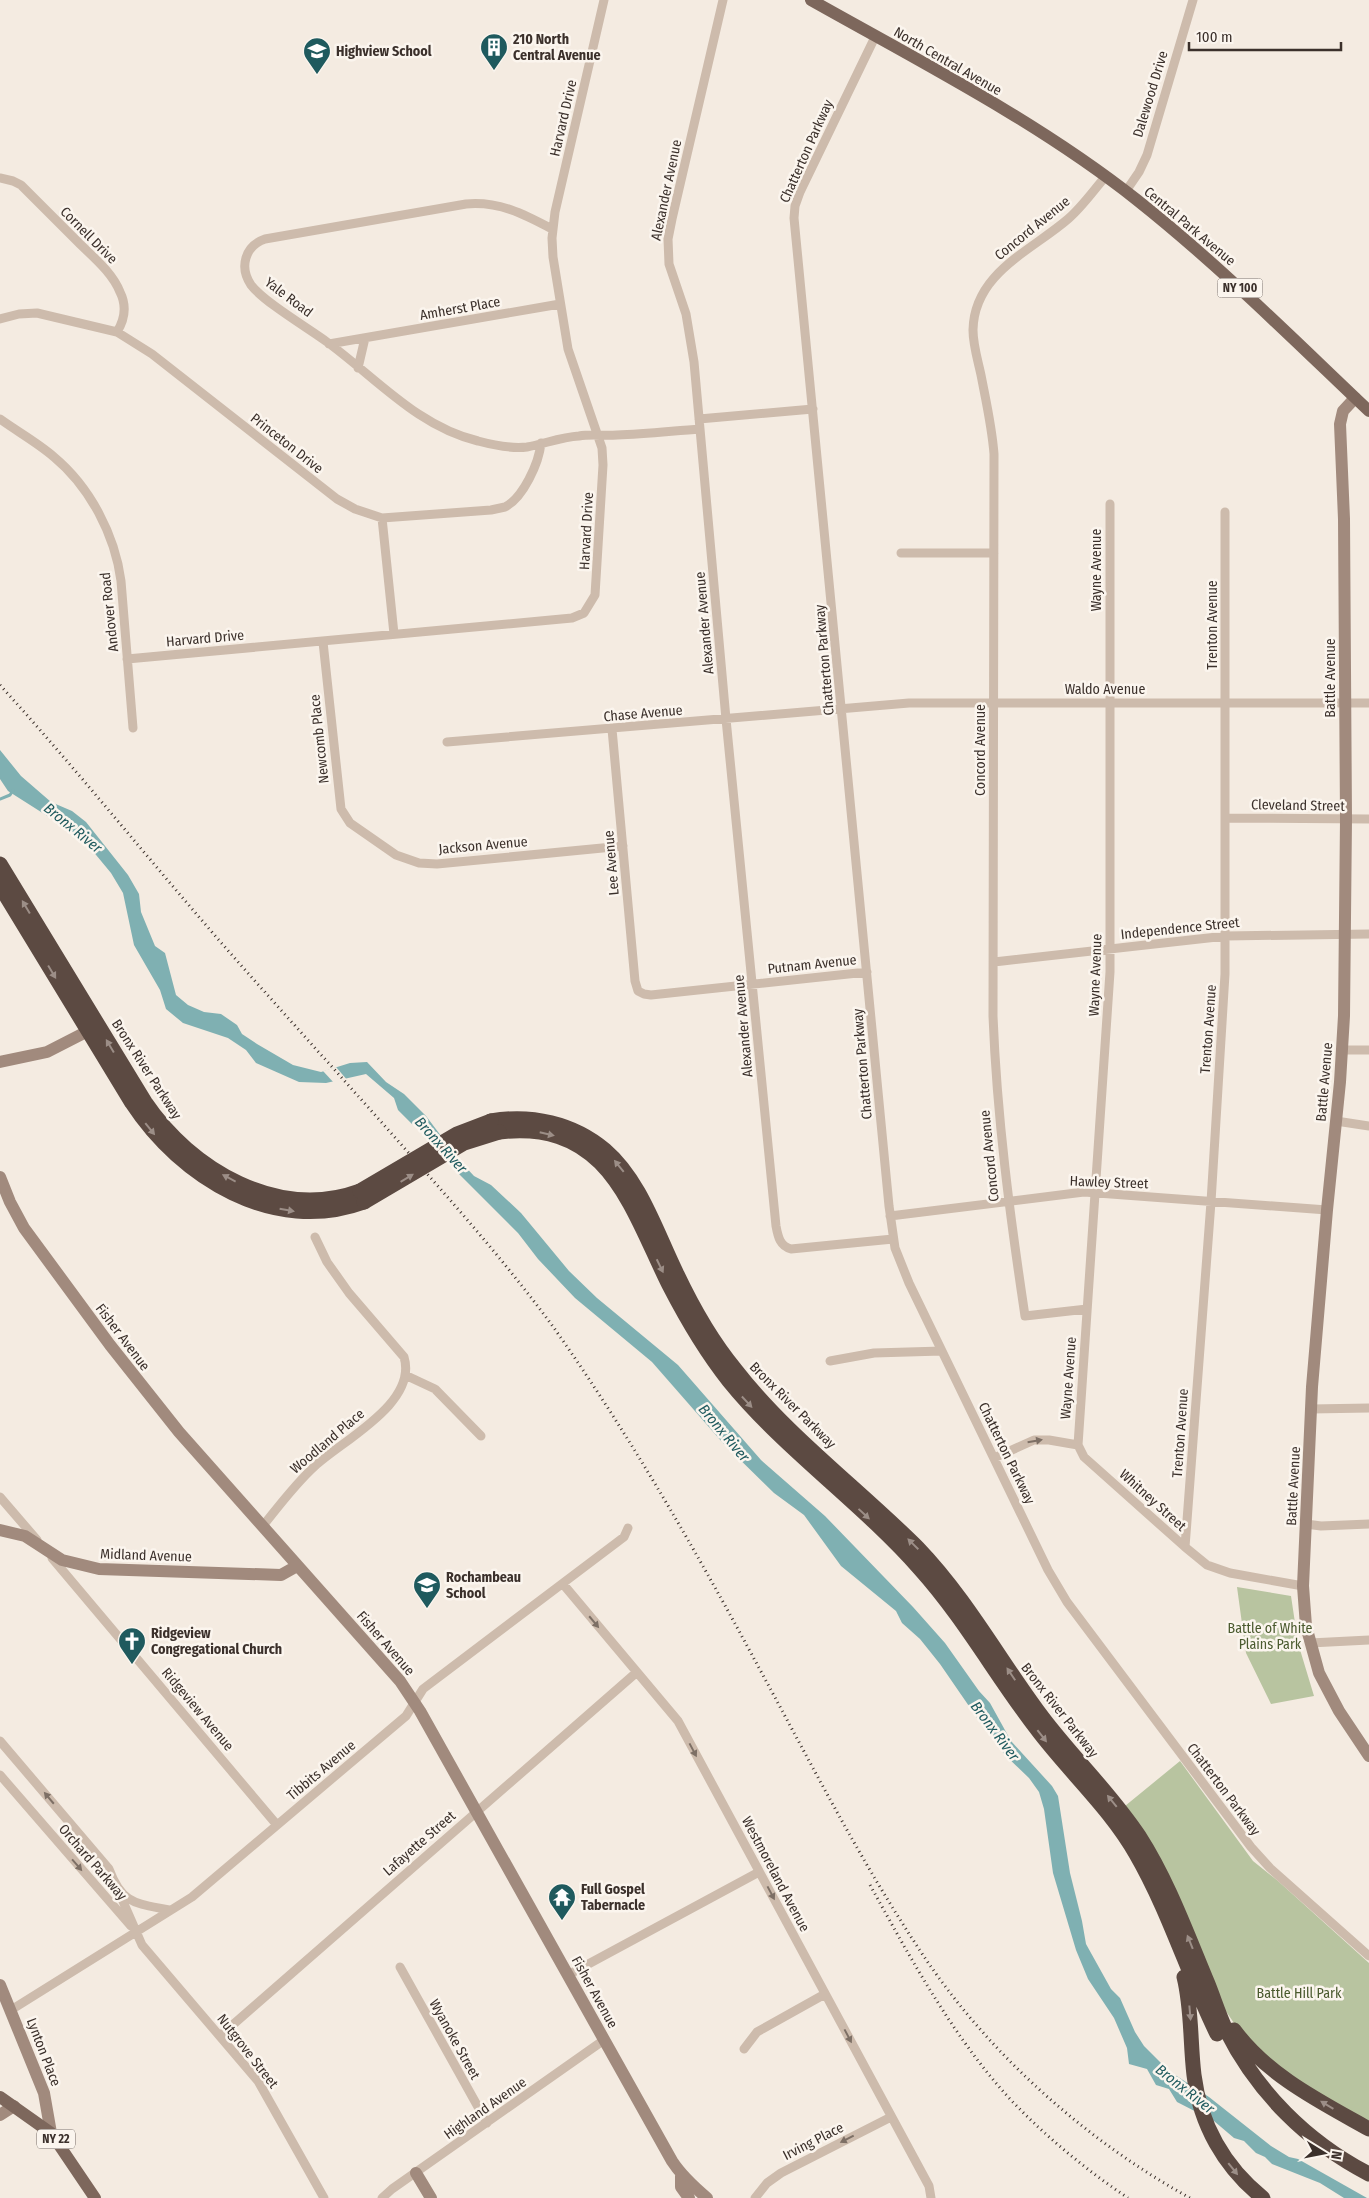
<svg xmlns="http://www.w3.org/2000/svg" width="1369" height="2198" font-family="'Fira Sans Condensed',sans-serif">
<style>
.green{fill:#b8c4a0}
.water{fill:#7fb0b2}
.pier{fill:#f4ebe1}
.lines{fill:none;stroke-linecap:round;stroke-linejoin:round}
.stream{stroke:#7fb0b2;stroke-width:3}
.street{stroke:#cdbbac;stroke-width:9}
.secondary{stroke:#a18a7d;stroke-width:12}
.primary{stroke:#7d675c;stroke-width:12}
.highway{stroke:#5c4a42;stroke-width:15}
.rail{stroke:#3b302b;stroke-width:3;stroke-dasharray:1 4;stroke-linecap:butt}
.highway-bridge{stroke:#5c4a42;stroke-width:15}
.oneway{fill:#9c8e87}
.oneway2{fill:#7d6f65}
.labels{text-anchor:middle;stroke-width:5;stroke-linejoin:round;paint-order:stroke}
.shield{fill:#fbf5ee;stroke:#756b66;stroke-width:1}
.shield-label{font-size:12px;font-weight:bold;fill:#3b302b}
.poi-label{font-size:14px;font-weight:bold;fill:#3b302b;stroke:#fbf5ee;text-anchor:start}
.street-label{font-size:14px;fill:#3b302b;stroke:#fbf5ee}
.park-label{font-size:14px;fill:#4a5a2e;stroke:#fbf5ee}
.water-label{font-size:15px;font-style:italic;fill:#1f5a5e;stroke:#fbf5ee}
</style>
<rect width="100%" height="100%" fill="#f4ebe1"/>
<!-- green -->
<path class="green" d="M1237,1587L1291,1596L1298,1643L1314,1696L1271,1704L1246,1653Z
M1180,1761L1253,1861L1278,1881L1369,1963V2125L1282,2072L1236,2026L1221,2004L1125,1806Z"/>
<!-- water -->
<path class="water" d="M0,750L21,776L51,802L72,811L86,822L128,875L139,894L141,912L155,946L165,953L176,995L188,1005L204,1012L221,1014L237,1025L242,1034L257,1044L293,1065L321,1072L350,1063L367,1062L386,1082L404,1094L426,1116L460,1161L474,1176L491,1185L521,1213L569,1271L597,1298L678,1365L761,1460L825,1516L913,1607L945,1643L979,1691L990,1703L1011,1741L1052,1786L1058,1796L1070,1873L1082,1921L1086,1944L1111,1989L1120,1998L1135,2032L1144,2046L1169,2071L1209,2097L1271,2146L1289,2157L1298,2159L1367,2198H1344L1320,2183L1272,2164L1265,2157L1256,2153L1244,2141L1234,2138L1214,2121L1177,2102L1169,2089L1156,2085L1147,2069L1129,2064L1127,2048L1114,2018L1088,1979L1076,1950L1053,1873L1044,1809L1039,1792L1029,1778L1004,1754L989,1729L982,1725L940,1664L920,1639L902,1623L896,1611L841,1566L804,1515L774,1493L722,1442L652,1362L575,1298L538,1259L518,1233L455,1170L430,1136L422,1127L412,1124L398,1110L394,1098L366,1074L326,1083L299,1082L256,1063L246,1050L228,1038L183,1023L166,1009L160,990L134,945L123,893L111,873L82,838L8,791L0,779Z"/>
<!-- pier -->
<path class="pier" d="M336,1067L348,1081L335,1084L323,1071Z"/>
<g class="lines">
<!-- stream -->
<path class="stream" d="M0,799L10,795L13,790"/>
<!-- street -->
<path class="street" d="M723,0L672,219L668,239L669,264L686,314L694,362L726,719L776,1226C778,1237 780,1246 791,1249L893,1239
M875,37L800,192L795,206L794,218L889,1206L895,1248L909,1283L1048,1570L1067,1602L1251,1847L1270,1868L1369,1956
M0,178L13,181L21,185C40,204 59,223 78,242C93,257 112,272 120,292C127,306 125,319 117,332
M1126,191L1139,172L1147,155L1193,0
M552,229C524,214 499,201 466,204L265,239C245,246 239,267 251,285C264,302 308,328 327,342C375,377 418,427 478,441C493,445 511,449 527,447C544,444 561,437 579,436C591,434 604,436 617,435C645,434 672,431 700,429
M0,319L19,314L37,313L117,332L152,354L337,499L355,509L382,518L491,510L505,507C523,498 539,463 541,443
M329,344L560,304
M358,368L365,338
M0,419C18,432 38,443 54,457C90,487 115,535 121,581L133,728
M699,419L813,409
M1110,504V972L1078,1445L1084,1457L1185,1547L1207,1565L1230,1573L1303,1586
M382,518L394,634
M901,553H994
M323,642L341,809L350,823L396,855L419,863L437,864L623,846
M127,659L572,618L584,613L595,595L603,465L602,448L568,349L553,257L552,238L555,212L604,0
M612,729L635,981L638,991L644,994L651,995L867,972
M447,742L909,703H1369
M1227,818L1369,819
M994,962L1226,936L1369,934
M1343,1050H1369
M1336,1121L1369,1126
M890,1216L1084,1192L1327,1210
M1087,1309L1025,1316C1010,1216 997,1118 993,1016L994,454C992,427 986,401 981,375C978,361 973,345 973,330C974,273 1031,251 1068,219C1082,207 1093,191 1106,176
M830,1361L874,1353L942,1351
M405,1375L435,1389L481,1436
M1311,1409L1369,1408
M994,1458L1034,1440H1049L1078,1445
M0,1497L37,1540
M1306,1524L1321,1526L1369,1524
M262,1527C279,1506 295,1484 315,1466C343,1440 418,1403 404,1357L349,1293L327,1262L315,1237
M1185,1547L1211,1202L1225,974V512
M52,1558L277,1825
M563,1584L678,1721L929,2186L931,2198
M1310,1643L1369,1640
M0,1741L109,1869C122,1904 135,1903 169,1910
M0,1775L131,1926
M118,1890L142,1945L258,2081L324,2198
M400,1967L487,2123
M568,1975L759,1872
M11,2010L192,1897L406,1716L423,1689L624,1537L628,1528
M220,2036L637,1672
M744,2049L757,2032L825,1994
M382,2198L392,2189L604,2040
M755,2198L767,2183L781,2173L891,2117"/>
<!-- secondary -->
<path class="secondary" d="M1355,398L1343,411L1340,424L1344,519L1346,819L1344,1016L1340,1082L1327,1210L1312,1387L1303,1586L1306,1626L1319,1673L1339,1711L1369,1756
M0,1062L47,1052L88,1031
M0,1177L10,1202L24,1228L110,1345L179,1432L400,1681L420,1711L672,2161C681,2175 694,2187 707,2198
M0,1530L25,1536L62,1560L99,1569L281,1575L297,1566
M0,1985L44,2093L51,2133
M0,2115L14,2106
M416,2173L431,2198
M681,2176V2187L689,2198"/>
<!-- primary -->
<path class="primary" d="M811,0C921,62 1037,121 1137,200C1219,265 1293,339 1369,411
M0,2097L51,2133L95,2198"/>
<!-- highway -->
<path class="highway" d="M0,864L145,1102C191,1170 278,1221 360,1191
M0,886L132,1103C181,1178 274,1235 364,1202
M491,1121C531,1114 573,1123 605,1150C640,1180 656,1231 676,1272C692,1306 711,1340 735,1369C786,1435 859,1489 918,1548C966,1598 999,1659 1040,1714C1071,1756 1110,1792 1139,1836C1168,1881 1187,1934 1208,1984C1214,1999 1219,2015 1226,2030C1257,2092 1307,2142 1369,2174
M499,1132C608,1119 630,1206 669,1285C686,1318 705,1351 729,1381C785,1450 861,1502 920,1569C964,1618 996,1676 1036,1728C1068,1771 1110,1808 1136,1854C1169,1911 1188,1975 1217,2034
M1184,1977C1192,2009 1190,2042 1194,2075C1200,2124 1224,2167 1263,2198
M1234,2030C1268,2076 1321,2102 1369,2129"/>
<!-- rail -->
<path class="rail" d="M0,685C88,782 168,884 255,981C313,1046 372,1111 430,1177C473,1226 516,1276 554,1328C633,1440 700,1558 765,1679C816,1773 865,1869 925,1958C991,2056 1087,2141 1190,2198
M870,1885C911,1959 952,2035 1009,2098C1045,2136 1085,2169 1128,2198"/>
<!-- highway-bridge -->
<path class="highway-bridge" d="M360,1191L457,1134L491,1121
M364,1202L464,1143L499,1132"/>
</g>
<!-- one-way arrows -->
<defs><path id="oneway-solid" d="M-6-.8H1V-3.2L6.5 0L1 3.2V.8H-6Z" transform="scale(1.25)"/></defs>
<g class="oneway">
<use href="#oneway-solid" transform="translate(26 907) rotate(-121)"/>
<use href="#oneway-solid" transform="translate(52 972) rotate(59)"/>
<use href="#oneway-solid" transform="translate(110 1046) rotate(-121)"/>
<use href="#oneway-solid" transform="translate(150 1129) rotate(51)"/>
<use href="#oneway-solid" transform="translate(547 1134) rotate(13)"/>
<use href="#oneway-solid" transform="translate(619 1166) rotate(-129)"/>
<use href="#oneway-solid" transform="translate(229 1178) rotate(-152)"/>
<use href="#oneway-solid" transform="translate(407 1178) rotate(-31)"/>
<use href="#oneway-solid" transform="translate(287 1210) rotate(10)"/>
<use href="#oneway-solid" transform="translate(660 1266) rotate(64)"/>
<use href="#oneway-solid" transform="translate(747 1402) rotate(47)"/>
<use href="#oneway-solid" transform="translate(864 1514) rotate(43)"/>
<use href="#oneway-solid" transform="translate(913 1544) rotate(-135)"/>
<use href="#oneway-solid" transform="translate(1011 1674) rotate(-124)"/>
<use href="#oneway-solid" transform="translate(1042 1736) rotate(52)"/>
<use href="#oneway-solid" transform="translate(1112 1801) rotate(-129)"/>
<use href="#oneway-solid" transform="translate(1190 1942) rotate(-112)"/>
<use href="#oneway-solid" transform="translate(1190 2013) rotate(85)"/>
<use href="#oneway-solid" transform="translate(1327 2105) rotate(-149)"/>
<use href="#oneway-solid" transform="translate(1233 2169) rotate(51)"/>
</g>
<g class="oneway2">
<use href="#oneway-solid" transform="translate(1035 1441) rotate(-10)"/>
<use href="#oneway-solid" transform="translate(594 1622) rotate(50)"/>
<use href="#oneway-solid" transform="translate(693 1750) rotate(62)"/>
<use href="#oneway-solid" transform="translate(49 1798) rotate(-130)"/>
<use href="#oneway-solid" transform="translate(77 1865) rotate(49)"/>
<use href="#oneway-solid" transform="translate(771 1893) rotate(62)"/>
<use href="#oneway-solid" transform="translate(848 2036) rotate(62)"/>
<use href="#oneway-solid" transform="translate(847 2139) rotate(153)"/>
</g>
<!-- icons -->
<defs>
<g id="building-pin" transform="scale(1.4375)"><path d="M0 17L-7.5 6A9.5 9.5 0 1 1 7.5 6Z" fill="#1f5a5e" stroke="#fbf5ee"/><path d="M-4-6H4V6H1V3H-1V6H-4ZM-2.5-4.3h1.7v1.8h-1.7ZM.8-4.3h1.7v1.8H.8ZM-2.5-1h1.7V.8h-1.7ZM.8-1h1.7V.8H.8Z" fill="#fff"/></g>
<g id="school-pin" transform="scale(1.4375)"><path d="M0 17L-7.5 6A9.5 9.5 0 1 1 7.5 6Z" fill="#1f5a5e" stroke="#fbf5ee"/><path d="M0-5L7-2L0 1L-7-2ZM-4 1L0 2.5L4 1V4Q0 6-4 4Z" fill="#fff"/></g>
<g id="church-pin" transform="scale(1.4375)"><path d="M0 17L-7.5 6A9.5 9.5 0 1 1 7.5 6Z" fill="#1f5a5e" stroke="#fbf5ee"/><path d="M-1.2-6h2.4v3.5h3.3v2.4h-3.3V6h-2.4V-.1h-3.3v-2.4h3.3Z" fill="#fff"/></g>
<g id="temple-pin" transform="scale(1.4375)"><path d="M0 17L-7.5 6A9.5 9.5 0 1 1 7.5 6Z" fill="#1f5a5e" stroke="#fbf5ee"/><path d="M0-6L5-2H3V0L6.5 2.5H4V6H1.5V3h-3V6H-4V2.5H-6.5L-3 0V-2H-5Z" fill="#fff"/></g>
</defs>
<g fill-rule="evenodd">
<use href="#building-pin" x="494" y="47"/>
<use href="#school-pin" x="317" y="51"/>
<use href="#school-pin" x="427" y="1585"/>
<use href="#church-pin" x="132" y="1641"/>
<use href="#temple-pin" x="562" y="1897"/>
</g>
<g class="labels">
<!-- shield labels -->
<g class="shield">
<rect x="1217.5" y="278.5" width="45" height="19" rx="4"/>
<rect x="37" y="2129.5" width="38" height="19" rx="4"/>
</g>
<g class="shield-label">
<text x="1240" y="292">NY 100</text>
<text x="56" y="2143">NY 22</text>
</g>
<!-- poi labels -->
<g class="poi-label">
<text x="513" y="44">210 North<tspan x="513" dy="16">Central Avenue</tspan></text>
<text x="336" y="56">Highview School</text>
<text x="446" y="1582">Rochambeau<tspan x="446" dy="16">School</tspan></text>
<text x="151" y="1638">Ridgeview<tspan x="151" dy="16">Congregational Church</tspan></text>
<text x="581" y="1894">Full Gospel<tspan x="581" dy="16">Tabernacle</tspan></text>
</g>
<!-- street labels -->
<g class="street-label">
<text transform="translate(948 61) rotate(30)" y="5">North Central Avenue</text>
<text transform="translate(1150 94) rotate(-73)" y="5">Dalewood Drive</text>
<text transform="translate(563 118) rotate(-77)" y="5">Harvard Drive</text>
<text transform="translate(806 151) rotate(-66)" y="5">Chatterton Parkway</text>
<text transform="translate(666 190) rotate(-78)" y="5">Alexander Avenue</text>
<text transform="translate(1190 226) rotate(40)" y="5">Central Park Avenue</text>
<text transform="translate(1032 228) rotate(-39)" y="5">Concord Avenue</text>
<text transform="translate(89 235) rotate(45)" y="5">Cornell Drive</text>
<text transform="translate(289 297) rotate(37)" y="5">Yale Road</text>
<text transform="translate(460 308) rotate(-10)" y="5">Amherst Place</text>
<text transform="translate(287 443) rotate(38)" y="5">Princeton Drive</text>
<text transform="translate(586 531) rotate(-87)" y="5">Harvard Drive</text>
<text transform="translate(1096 570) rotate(-90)" y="5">Wayne Avenue</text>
<text transform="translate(109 612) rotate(-96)" y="5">Andover Road</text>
<text transform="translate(704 623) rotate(-95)" y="5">Alexander Avenue</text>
<text transform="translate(1212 625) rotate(-90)" y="5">Trenton Avenue</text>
<text transform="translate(205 638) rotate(-5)" y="5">Harvard Drive</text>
<text transform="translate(824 660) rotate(-95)" y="5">Chatterton Parkway</text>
<text transform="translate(1330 678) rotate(-90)" y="5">Battle Avenue</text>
<text x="1105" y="694">Waldo Avenue</text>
<text transform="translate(643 713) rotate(-5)" y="5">Chase Avenue</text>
<text transform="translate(319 739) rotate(-96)" y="5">Newcomb Place</text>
<text transform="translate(980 750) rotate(-90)" y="5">Concord Avenue</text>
<text transform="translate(1298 805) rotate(1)" y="5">Cleveland Street</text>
<text transform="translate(483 845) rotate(-5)" y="5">Jackson Avenue</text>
<text transform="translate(611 863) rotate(-95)" y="5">Lee Avenue</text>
<text transform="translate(1180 928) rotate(-6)" y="5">Independence Street</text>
<text transform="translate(812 964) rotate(-6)" y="5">Putnam Avenue</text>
<text transform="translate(1095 975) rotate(-88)" y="5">Wayne Avenue</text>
<text transform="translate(743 1026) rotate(-95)" y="5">Alexander Avenue</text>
<text transform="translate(1208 1029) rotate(-86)" y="5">Trenton Avenue</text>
<text transform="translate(862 1064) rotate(-95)" y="5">Chatterton Parkway</text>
<text transform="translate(147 1069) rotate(57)" y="5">Bronx River Parkway</text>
<text transform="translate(1324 1082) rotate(-85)" y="5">Battle Avenue</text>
<text transform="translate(989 1156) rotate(-96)" y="5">Concord Avenue</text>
<text transform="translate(1109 1182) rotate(2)" y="5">Hawley Street</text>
<text transform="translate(123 1337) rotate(53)" y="5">Fisher Avenue</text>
<text transform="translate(1068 1378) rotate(-86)" y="5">Wayne Avenue</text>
<text transform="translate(793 1405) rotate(45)" y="5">Bronx River Parkway</text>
<text transform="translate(1180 1433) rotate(-86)" y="5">Trenton Avenue</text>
<text transform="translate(327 1441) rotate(-40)" y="5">Woodland Place</text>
<text transform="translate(1007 1453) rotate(64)" y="5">Chatterton Parkway</text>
<text transform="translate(1293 1486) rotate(-87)" y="5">Battle Avenue</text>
<text transform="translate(1153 1500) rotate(42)" y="5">Whitney Street</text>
<text transform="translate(146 1555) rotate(2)" y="5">Midland Avenue</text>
<text transform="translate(386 1643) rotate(49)" y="5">Fisher Avenue</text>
<text transform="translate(198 1709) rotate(50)" y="5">Ridgeview Avenue</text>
<text transform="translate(1060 1710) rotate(52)" y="5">Bronx River Parkway</text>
<text transform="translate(321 1770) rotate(-40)" y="5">Tibbits Avenue</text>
<text transform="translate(1224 1789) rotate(53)" y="5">Chatterton Parkway</text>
<text transform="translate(419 1843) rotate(-41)" y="5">Lafayette Street</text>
<text transform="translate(93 1862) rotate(49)" y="5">Orchard Parkway</text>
<text transform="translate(776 1874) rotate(62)" y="5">Westmoreland Avenue</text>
<text transform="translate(595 1992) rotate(61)" y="5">Fisher Avenue</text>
<text transform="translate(455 2039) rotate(61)" y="5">Wyanoke Street</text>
<text transform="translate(248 2051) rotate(52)" y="5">Nutgrove Street</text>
<text transform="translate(44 2052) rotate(69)" y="5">Lynton Place</text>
<text transform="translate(485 2108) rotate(-35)" y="5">Highland Avenue</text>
<text transform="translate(813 2141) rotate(-27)" y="5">Irving Place</text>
</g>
<!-- park labels -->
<g class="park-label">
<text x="1270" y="1633">Battle of White<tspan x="1270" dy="16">Plains Park</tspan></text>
<text x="1299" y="1998">Battle Hill Park</text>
</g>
<!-- water labels -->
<g class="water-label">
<text transform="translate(73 828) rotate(39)" y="5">Bronx River</text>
<text transform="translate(441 1145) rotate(48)" y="5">Bronx River</text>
<text transform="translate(724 1433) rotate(50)" y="5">Bronx River</text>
<text transform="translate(995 1731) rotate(53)" y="5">Bronx River</text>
<text transform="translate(1185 2089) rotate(38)" y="5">Bronx River</text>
</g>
</g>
<!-- north arrow -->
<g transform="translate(1324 2153) rotate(100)" stroke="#fbf5ee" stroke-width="4" paint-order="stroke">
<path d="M0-4L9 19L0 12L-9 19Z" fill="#3b302b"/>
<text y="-8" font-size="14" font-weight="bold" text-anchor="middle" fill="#3b302b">N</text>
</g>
<!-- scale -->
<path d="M1189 42v8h152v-8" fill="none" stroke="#3b302b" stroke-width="2.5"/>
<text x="1196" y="42" font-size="15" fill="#3b302b" stroke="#fbf5ee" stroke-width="4" paint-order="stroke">100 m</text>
</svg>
